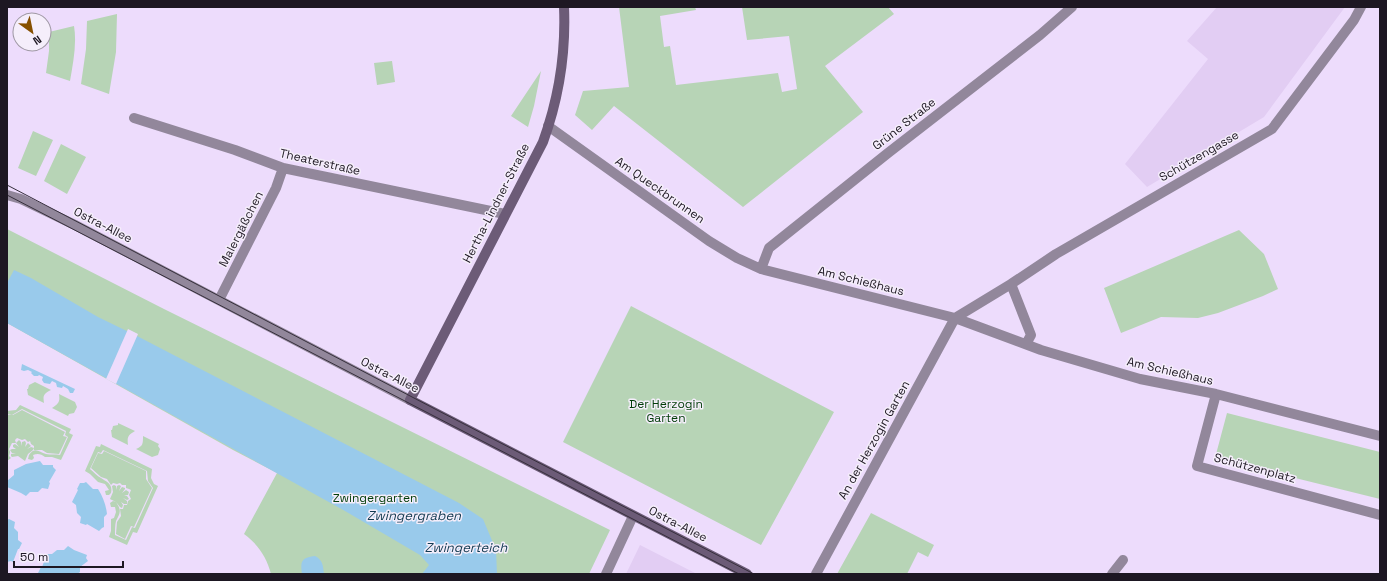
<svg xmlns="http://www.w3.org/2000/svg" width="1387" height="581" font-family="'Space Grotesk',sans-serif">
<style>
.built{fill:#e2cdf3}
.green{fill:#b7d4b6}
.water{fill:#99caeb}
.pier{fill:#eddcfc}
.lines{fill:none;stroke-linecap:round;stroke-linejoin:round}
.street{stroke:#92879b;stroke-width:10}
.secondary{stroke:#6c5b77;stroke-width:10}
.tram{stroke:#362f3c;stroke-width:1}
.labels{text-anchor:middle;stroke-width:3;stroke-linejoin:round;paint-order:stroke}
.street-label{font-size:12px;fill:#1d1722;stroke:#f5eefb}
.park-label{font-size:12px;fill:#013d08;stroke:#f5eefb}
.water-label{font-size:13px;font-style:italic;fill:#123a51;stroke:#f5eefb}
</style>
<rect width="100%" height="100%" fill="#eddcfc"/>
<!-- built -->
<path class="built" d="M1217,7H1345L1264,117L1147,187L1125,164L1208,59L1187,41Z
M640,545L697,574H626Z"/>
<!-- green -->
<path class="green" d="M619,7H695L696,10L660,16L664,47L670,46L676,85L778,73L782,92L797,89L789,36L747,40L742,7H888L894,14L825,66L863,112L743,207L614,106L592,130L575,115L583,91L629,87Z
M117,14L116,52L109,94L81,84L86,49L87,21Z
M74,26C77,44 73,63 70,81L46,73L49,51V32Z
M392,61L395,82L377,85L374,63Z
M541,71L534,106L528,127L511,116Z
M33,131L53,140L36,176L18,168Z
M61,144L86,157L67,194L44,181Z
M7,229L164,309L610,530L589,574H271C267,558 258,544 244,534L277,473L233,450L7,323Z
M1239,230L1264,254L1278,289L1263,296L1218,313L1198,318L1161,317L1121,333L1104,288Z
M631,306L834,412L761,545L563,442Z
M35,382L51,390C43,394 43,396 44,403L28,395L27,389H28L29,385Z
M59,394L75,402L77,407L74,413L69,414L68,416L52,408C59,403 60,402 59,394Z
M20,405L71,429L69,433L73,435L61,460L52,457H45C41,454 38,453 33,455L34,458L32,460L28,459L29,455C35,446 39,452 46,454C50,455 56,454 60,455L68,437L65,435L66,431L22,409L12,415L7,414V411L16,410Z
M22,410L65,432L63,436L67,437L59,454L47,453L42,450H34V446L31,444L30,441L28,442L25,439L22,440L17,438L15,440L16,443H12L9,449L10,452L9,456L11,458L7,461V415H13Z
M1227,413L1380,452V499L1215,458Z
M118,423L135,431C128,435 127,437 128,445L112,437L111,430H112L113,426L118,425Z
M143,436L159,444L158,446L160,449L158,455L152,457L136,449C143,446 143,444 143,436Z
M19,440L21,442V446L22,442L25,441L26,443L25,447L28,443L31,446L27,449L31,447L34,448L33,450L28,454L25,461L18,456L12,457L11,456V454L16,453H12L10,450L12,449H16L13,447V445L15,444L19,447L16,443Z
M101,444L152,469L151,478L154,484L158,486L137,533L133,532L127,545L109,537L111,531V519L114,518L116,512L115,507H111L110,503L113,501L116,502C122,511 120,513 116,521C115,525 115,531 115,535L126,540L132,527L135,528L153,488L148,481L147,471L103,450L101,453L98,452L90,469C94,472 97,476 101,478C107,482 113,484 111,493L109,495H106L105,491L109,490L105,484L98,482L90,474L85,471L96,446L100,447Z
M104,451L146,471V479L152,488L134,527L131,526L125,539L116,534L117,522L121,516L120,509H123L124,505H127L128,501L131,499L129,495L131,490L129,489L126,488V485H122L120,483L117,484L113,483L111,485L107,479L101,477L91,468L98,453L102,454Z
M114,485L116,486V490L117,486L119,485L121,486L119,491L122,487L125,488V489L122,493L126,490L129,492L128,495H124L127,496L129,499L127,500L123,498L127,501V504H124L121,502L123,505L122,508L120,507L116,502L110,499L113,492L112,486Z
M871,513L934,545L928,557L918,552L907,574H837Z"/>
<!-- water -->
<path class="water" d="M14,270L31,278L98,317L137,336L459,503L483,519L496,550L497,574H422L429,565L420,555L345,511L7,323V283Z
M22,364L75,389L73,393H70L68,389L63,386L62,388L57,387L56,383L52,381L50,384L44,383L42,380L43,377L39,375L38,376H34L31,373L32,372L28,370L24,371L21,370Z
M40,461L43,465H53V467L56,470L49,482L50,483L48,489L42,488L38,492H30L26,496L21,493L7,487L8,484L7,481L14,475V470L26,464Z
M86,482L93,489H98C103,497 106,505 107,514L104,517V527L102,528L99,531L87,524L86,525L80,523L81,517L77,513L76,505L72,502L78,490L77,489L80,483H84Z
M9,519L15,522L14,528L18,532V540L22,543L19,549H18L13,562L11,561L7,562V520Z
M68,546L74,550L87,555L86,558L88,561L80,567V572L77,574H40L38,573L41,567H42L47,554H52L57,550H64Z
M315,556C323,560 323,566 324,574H302C300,560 302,558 315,556Z"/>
<!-- pier -->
<path class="pier" d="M128,329L138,334L116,384L106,379Z"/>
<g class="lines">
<!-- street -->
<path class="street" d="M134,118L235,150L283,168L505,214
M548,126L709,241L737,258L761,269L955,318L1041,350L1140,379L1216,394L1380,436
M7,195L21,199L75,225L410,400
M761,269L769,248L888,153L1040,35L1072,7
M1011,284L1031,335L1026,344
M219,300L276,188L283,168
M1216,394L1197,466L1380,515
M606,574L633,516
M816,574L955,318L1011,284L1056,254L1272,129L1354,20L1361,7
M1112,574L1123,560"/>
<!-- secondary -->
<path class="secondary" d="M564,7C566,54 559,98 543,142L410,400L747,574"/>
<!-- tram -->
<path class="tram" d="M7,185L435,409L754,574
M7,195L739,574"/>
</g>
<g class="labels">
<!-- street labels -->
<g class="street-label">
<text transform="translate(904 124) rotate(-38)" y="4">Grüne Straße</text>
<text transform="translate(1199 156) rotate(-30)" y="4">Schützengasse</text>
<text transform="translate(320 162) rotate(13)" y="4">Theaterstraße</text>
<text transform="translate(660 190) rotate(35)" y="4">Am Queckbrunnen</text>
<text transform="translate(496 203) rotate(-63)" y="4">Hertha-Lindner-Straße</text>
<text transform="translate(103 225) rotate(27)" y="4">Ostra-Allee</text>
<text transform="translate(241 229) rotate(-63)" y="4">Malergäßchen</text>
<text transform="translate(861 281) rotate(14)" y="4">Am Schießhaus</text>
<text transform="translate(1170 371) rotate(13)" y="4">Am Schießhaus</text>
<text transform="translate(390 375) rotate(27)" y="4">Ostra-Allee</text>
<text transform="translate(874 440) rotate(-61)" y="4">An der Herzogin Garten</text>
<text transform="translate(1255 468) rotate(15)" y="4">Schützenplatz</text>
<text transform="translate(678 524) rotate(27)" y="4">Ostra-Allee</text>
</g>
<!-- park labels -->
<g class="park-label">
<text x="666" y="408">Der Herzogin<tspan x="666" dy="14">Garten</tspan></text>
<text x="375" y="502">Zwingergarten</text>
</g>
<!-- water labels -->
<g class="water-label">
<text x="414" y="520">Zwingergraben</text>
<text x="466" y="552">Zwingerteich</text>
</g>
</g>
<!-- border -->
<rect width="1387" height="581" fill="none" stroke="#1d1722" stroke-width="16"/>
<!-- north arrow -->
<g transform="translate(32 32) rotate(147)"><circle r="19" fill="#f5eefb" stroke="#9f98a4"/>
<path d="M0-3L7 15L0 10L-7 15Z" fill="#865000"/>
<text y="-6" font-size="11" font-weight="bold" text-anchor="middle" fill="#1d1722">N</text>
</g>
<!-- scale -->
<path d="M14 561v6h109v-6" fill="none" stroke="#1d1722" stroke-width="2"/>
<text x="20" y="561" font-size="12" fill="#1d1722" stroke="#f5eefb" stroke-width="3" paint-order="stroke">50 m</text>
</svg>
